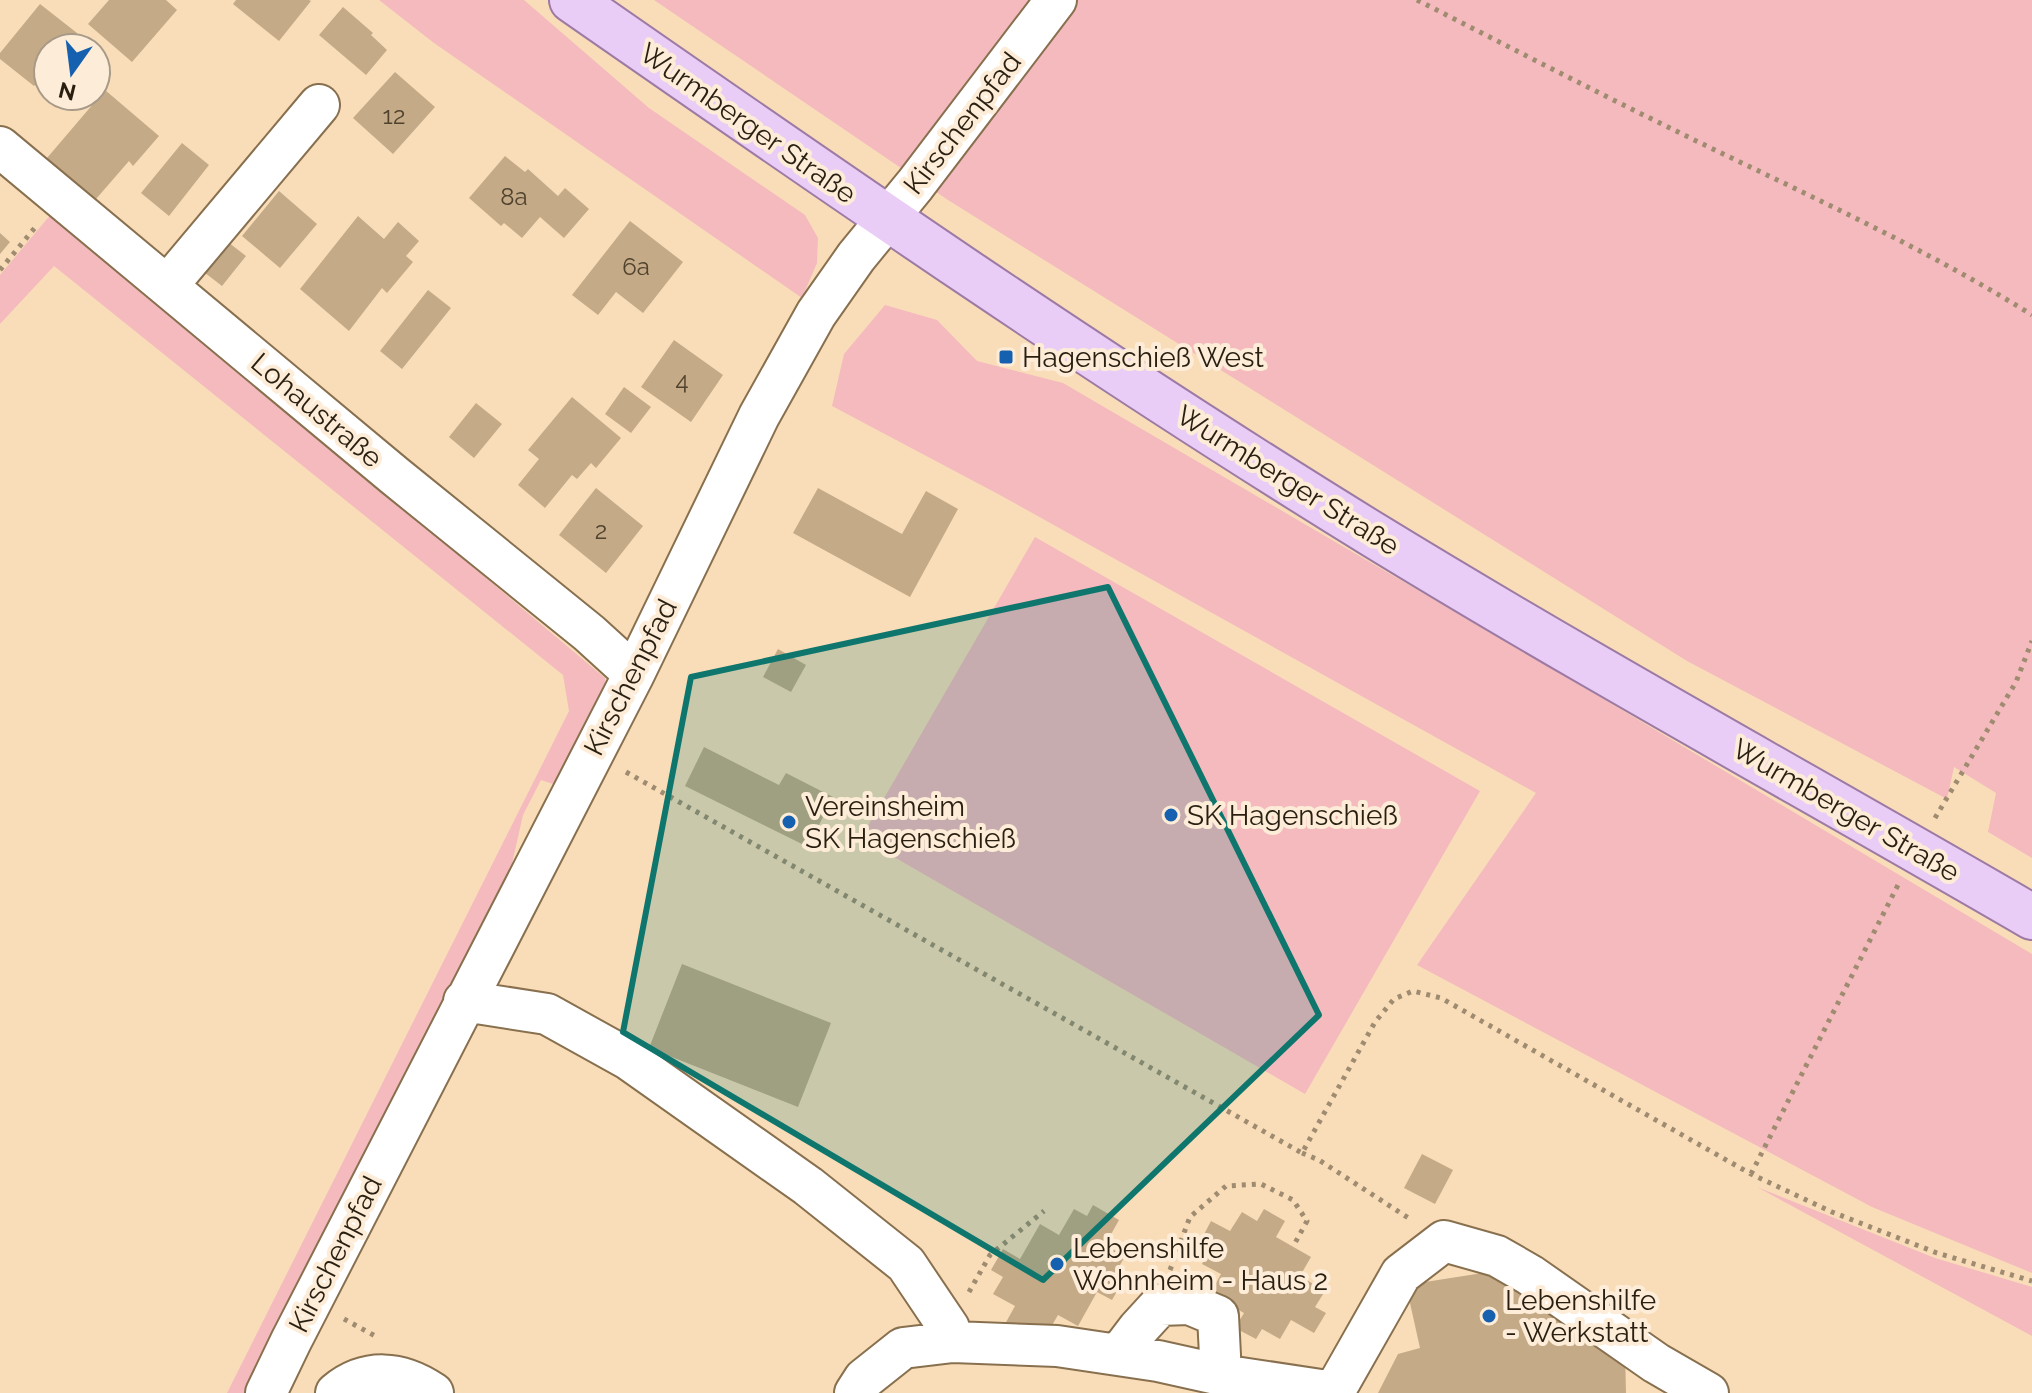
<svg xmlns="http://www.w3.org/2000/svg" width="2032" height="1393" font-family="Raleway,sans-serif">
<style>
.green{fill:#f4babe}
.building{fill:#c4aa87}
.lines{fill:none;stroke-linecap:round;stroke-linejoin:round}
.minor-casing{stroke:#88704f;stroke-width:44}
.major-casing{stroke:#9c7aa3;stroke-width:48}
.path{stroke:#9f8b70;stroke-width:5;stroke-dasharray:4 6;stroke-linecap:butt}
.minor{stroke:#fff;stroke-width:40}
.major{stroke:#e9cdf7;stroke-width:44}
.marked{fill:#0f766e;fill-opacity:0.2;stroke:#0f766e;stroke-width:6;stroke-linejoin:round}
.poi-dot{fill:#1560af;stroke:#fdecd7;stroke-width:3}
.labels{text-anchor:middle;stroke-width:8;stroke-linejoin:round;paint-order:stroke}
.number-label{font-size:24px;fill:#50422e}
.street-label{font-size:28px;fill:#291f11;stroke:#fdecd7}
.poi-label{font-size:28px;fill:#291f11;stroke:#fdecd7;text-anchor:start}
</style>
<rect width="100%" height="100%" fill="#f9ddb9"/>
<!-- green -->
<path class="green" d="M379,0H524L649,108L805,215L818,238L817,263L802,298L434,43Z
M654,0H2032V858L1988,832L1996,793L1954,767L1947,799L1687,661L948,200Z
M52,213L605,678L606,688L577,749L553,784L541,780L523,815L511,868L411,1081L249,1393H227L569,711L563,675L54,266L0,324V275Z
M885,305L937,320L977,361L1063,383L1548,666L2032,954V1273L1872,1207L1417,965L1536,793L998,494L832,406L844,354Z
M1035,537L1480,791L1305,1094L861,838Z
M1757,1187L1935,1258L2032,1287V1336Z"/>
<!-- building -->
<path class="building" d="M109,0H166L177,10L132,62L88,24Z
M236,0H309L311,1L279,41L233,4Z
M40,4L77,33L65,48H48V69L34,86L0,59V53Z
M343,7L373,33L371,35L387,50L366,75L319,35Z
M395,72L435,107L393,154L353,118Z
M105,90L159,136L133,166L129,161L96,199L47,158Z
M182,143L209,165L169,216L141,193Z
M505,156L525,172L528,169L558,196L565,188L589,209L564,238L540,217L522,238L504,223L501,226L469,198Z
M279,191L317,224L280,268L242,236Z
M358,216L384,239L398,222L419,241L406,256L413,262L387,293L382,288L349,331L300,289Z
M630,221L683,262L643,313L616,292L598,315L572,295Z
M0,233L10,242L0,254Z
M224,239L246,256L222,286L200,269Z
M428,290L451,308L402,369L380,351Z
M674,340L723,375L691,422L641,387Z
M624,387L651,407L631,433L605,414Z
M572,397L621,438L596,468L591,463L577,479L572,475L545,508L518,485L539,459L528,450Z
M476,403L502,424L474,458L449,437Z
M596,488L643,526L606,573L559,535Z
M818,488L902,534L926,491L958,509L910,597L793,533Z
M778,649L806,665L791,692L763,677Z
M704,747L779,785L786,773L833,797L808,847L685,786Z
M682,964L831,1023L798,1107L649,1048Z
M1422,1154L1453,1170L1435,1204L1404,1188Z
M1093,1205L1119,1220L1105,1245L1125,1256L1115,1274L1124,1279L1112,1300L1097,1292L1078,1326L1058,1315L1047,1334L1029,1323L1023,1334L1005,1324L1015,1306L993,1294L1003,1277L991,1270L1003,1249L1020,1259L1040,1224L1059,1235L1074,1209L1087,1216Z
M1264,1209L1285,1221L1276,1237L1311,1257L1300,1276L1325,1291L1315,1307L1326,1313L1314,1333L1291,1320L1280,1339L1262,1329L1256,1339L1235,1328L1244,1313L1210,1294L1221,1274L1202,1264L1212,1245L1201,1240L1211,1221L1230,1231L1242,1212L1257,1221Z
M1489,1272L1625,1351L1626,1393H1378L1398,1354L1420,1348L1406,1285Z"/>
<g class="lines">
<!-- minor casing -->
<g class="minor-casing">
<path id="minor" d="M0,147L395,476L589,633L634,674
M167,286L319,105
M464,1001L547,1014L628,1059L808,1186L906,1264L949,1328L953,1342L1057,1346L1158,1361L1221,1375L1334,1392L1401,1274L1444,1241L1497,1256L1530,1275L1656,1363L1708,1393
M1119,1354L1138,1329L1160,1305L1189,1304L1218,1316L1221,1375
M266,1393L291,1341L634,674L759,416L816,314L856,257L915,185L1056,0
M336,1393C366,1368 401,1371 433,1393
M855,1393L864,1379L903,1348L953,1342"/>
</g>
<!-- major casing -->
<g class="major-casing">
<path id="major" d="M572,0C835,183 1099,366 1372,534C1589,667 1812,789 2032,917"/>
</g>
<!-- path -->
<path class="path" d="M1417,0C1500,42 1582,85 1666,126C1789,187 1915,242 2032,315
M0,270L38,224
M626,772L1302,1153L1375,1022L1394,999L1413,991L1441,998L1751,1174L1832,1212L1937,1253L2032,1281
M1935,818L2016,682L2032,641
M1302,1153L1319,1160L1410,1219
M1751,1174L1899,883
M1170,1270L1190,1217L1226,1186L1261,1184L1293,1200L1307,1221L1295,1243
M969,1292L990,1255L1044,1211
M344,1319L377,1337"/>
<!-- minor -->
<use href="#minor" class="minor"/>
<!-- major -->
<use href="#major" class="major"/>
</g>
<!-- marked area -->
<path class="marked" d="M1108,587L1319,1015L1043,1280L623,1032L691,677Z"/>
<!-- markers -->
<g class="poi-dot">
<rect x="998" y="349" width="16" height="16" rx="4"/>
<circle cx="1171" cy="815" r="8"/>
<circle cx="789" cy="822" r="8"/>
<circle cx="1057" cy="1264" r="8"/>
<circle cx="1489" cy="1316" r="8"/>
</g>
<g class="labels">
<!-- number labels -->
<g class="number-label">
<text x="394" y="124">12</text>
<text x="514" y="205">8a</text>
<text x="636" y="275">6a</text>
<text x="682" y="389">4</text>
<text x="601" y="539">2</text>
</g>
<!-- street labels -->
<g class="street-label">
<text transform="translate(748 123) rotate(35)" y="10">Wurmberger Straße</text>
<text transform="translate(962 123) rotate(-52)" y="10">Kirschenpfad</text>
<text transform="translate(317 410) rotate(40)" y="10">Lohaustraße</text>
<text transform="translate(1288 480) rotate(32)" y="10">Wurmberger Straße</text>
<text transform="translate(630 677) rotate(-63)" y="10">Kirschenpfad</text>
<text transform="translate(1846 810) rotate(30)" y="10">Wurmberger Straße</text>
<text transform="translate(335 1254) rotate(-63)" y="10">Kirschenpfad</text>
</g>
<!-- poi labels -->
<g class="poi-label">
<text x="1022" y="367">Hagenschieß West</text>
<text x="805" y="816">Vereinsheim<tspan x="805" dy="32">SK Hagenschieß</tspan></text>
<text x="1187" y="825">SK Hagenschieß</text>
<text x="1073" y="1258">Lebenshilfe<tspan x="1073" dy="32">Wohnheim - Haus 2</tspan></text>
<text x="1505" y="1310">Lebenshilfe<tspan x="1505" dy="32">- Werkstatt</tspan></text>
</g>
</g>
<!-- north arrow -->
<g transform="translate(72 72) rotate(194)"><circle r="38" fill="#fdecd7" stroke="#a89a88" stroke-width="2"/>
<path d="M0-6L14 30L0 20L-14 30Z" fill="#1560af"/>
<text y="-12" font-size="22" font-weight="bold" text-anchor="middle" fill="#291f11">N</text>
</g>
</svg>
